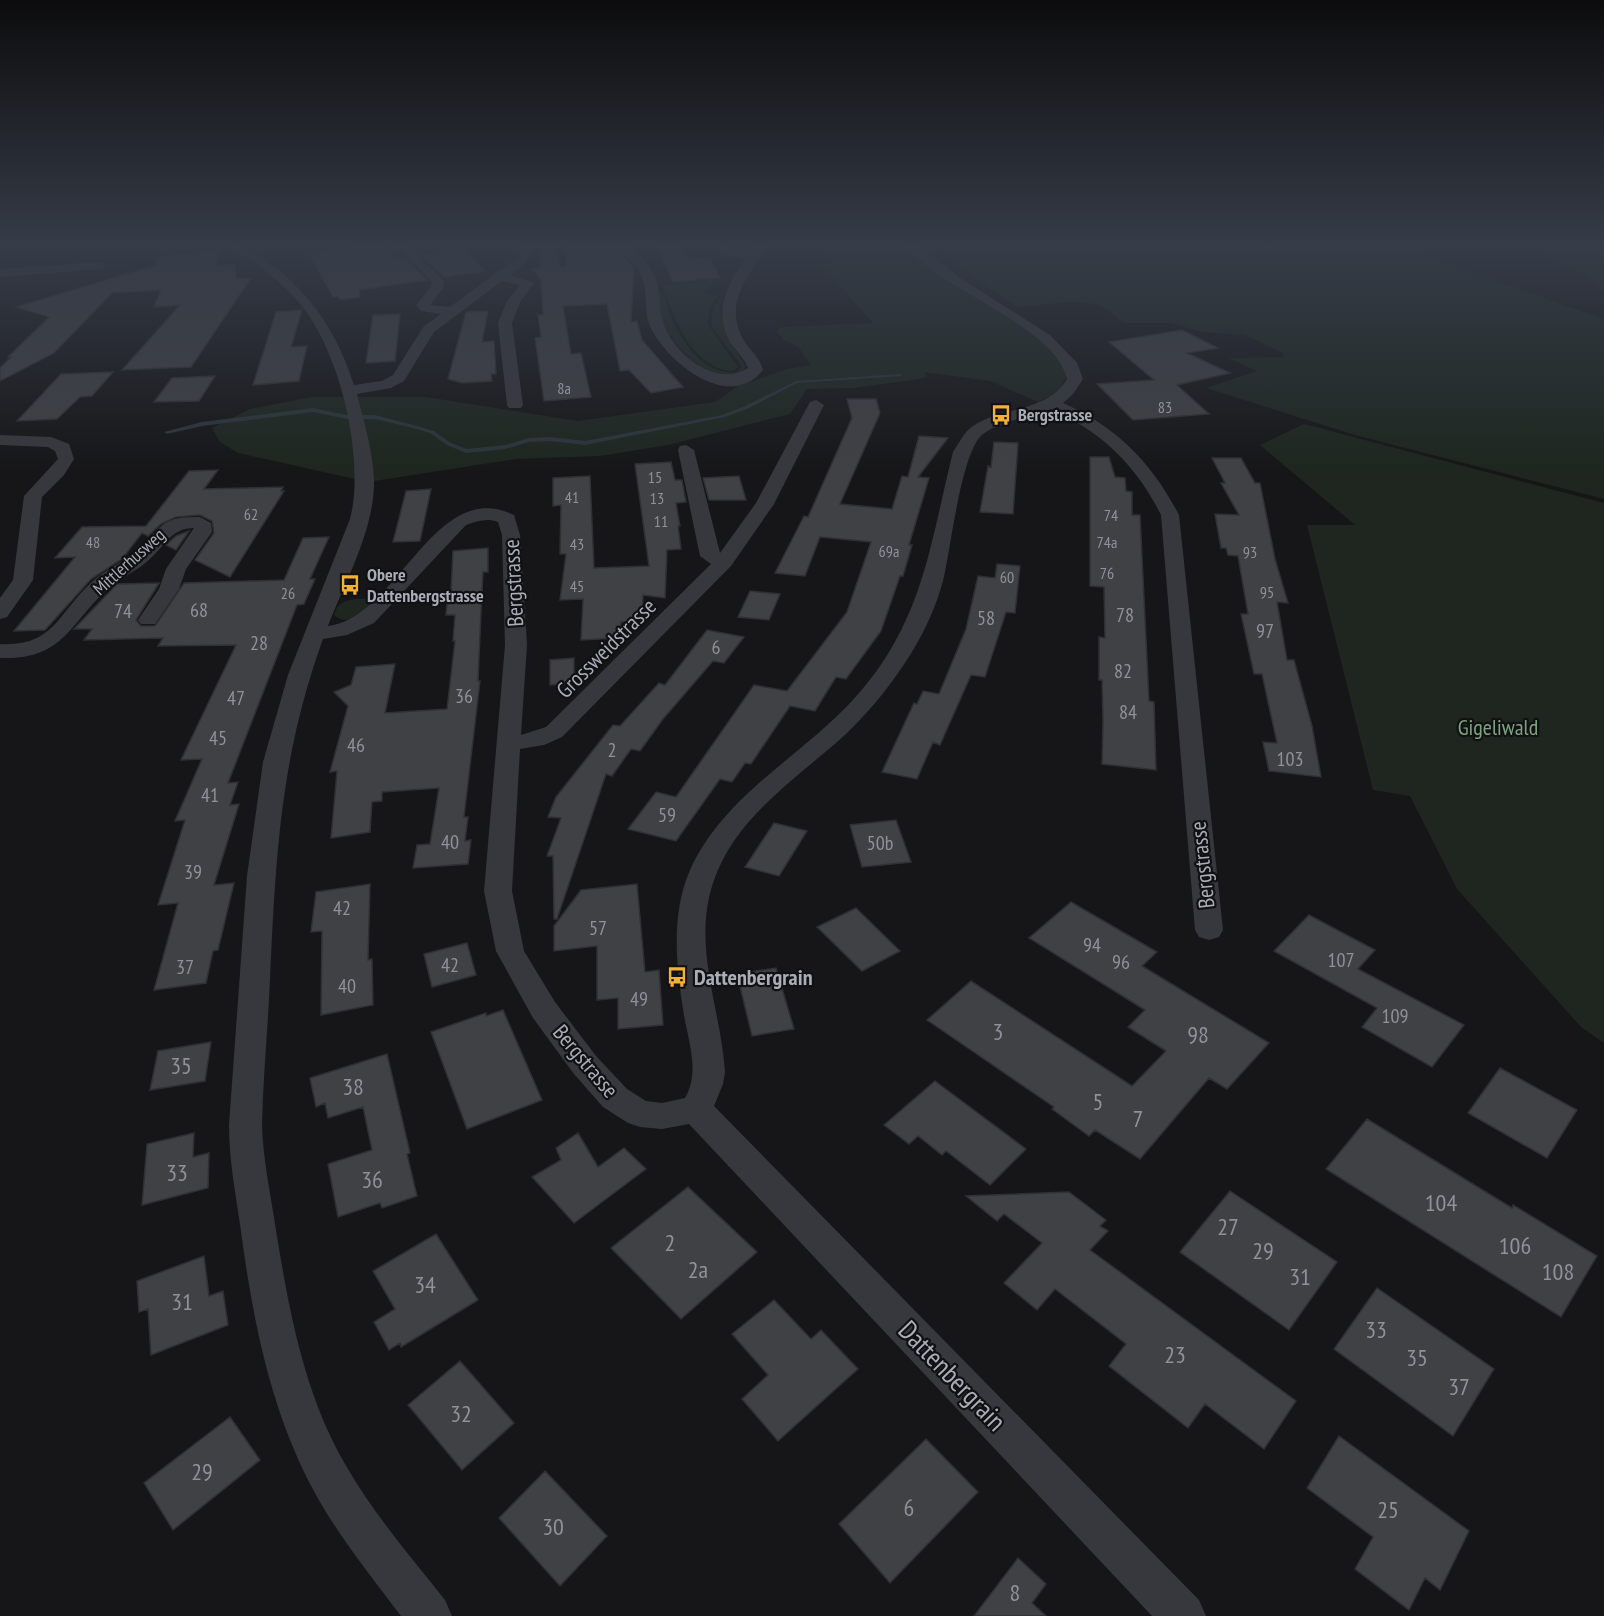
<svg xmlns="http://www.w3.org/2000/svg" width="1604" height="1616" font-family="'PT Sans Narrow',sans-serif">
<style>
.green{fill:#1e261f}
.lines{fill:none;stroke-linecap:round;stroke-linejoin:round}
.stream{fill:#2c353c;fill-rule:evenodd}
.building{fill:#404145;stroke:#303034;stroke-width:1.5}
.minor{fill:#37383d;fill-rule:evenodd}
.labels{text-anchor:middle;stroke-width:4.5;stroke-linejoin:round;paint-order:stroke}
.far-number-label{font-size:16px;fill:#8e929b}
.far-poi-label{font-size:18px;font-weight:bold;fill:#a8adb8;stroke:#111113;text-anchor:start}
.far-street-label{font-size:18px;fill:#a8adb8;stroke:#111113}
.number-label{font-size:20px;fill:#8e929b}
.street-label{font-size:22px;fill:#a8adb8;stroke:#111113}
.park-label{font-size:22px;fill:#7fa381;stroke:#111113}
.poi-label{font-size:22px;font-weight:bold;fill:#a8adb8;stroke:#111113;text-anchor:start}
.near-number-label{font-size:24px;fill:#8e929b}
.near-street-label{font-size:27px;fill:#a8adb8;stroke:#111113}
</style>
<rect width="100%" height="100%" fill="#161618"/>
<!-- green -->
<path class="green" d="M824,246H908C952,286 1042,321 1067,375C1062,390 1051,396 1038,402L990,381L924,372L927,376L919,379L853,388L807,389L790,414L668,445L600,456L516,459L368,482L238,453L220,442L212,428L250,409L311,397H426L578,421L715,402L738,386L787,369L811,365L798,347L784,340L776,331L782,327L873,323L820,264L834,262Z
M936,246H1395L1604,319V499L1355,435L1206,388L1257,371L1228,358L1284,357L1283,353L1245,335L1202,332L1171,323H1124L1100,305L1071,302L1017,307L960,268Z
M1530,246H1604V291L1585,276Z
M714,279L706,294L719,295L710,307L708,325L738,367L733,371C692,369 673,316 662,285L695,283Z
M659,292C667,296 667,308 671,317C681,342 705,376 737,372L742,366L712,328C710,317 712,304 722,297C716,323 731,344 745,365L744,370C713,392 673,346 662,321C659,312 659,302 659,292Z
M1304,424L1604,503V1043L1581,1027L1457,889L1410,796L1373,790L1307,525H1355L1260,445Z
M377,599C367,610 349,629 334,615C339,595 360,599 377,599Z"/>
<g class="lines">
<!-- stream -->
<path class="stream" d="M900,374L902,375V376L797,383L749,408L725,417L585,445L550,441L529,442L505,449L466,453L447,445L430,433L413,428L375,419H347L313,412L202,426L167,434L164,432L202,422L313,408L347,415H375L417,426L434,431L451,443L467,449L505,445L529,438L550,437L585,441L722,415L745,406L796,381Z"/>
</g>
<!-- building -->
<path class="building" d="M367,246H384L397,258L404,257L427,280L359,290L360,297L340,300L338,296L333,297L309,254Z
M540,246H555L560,267H566L567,246H613L634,268L631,322L637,321L642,340L683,387L651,393L629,370L620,371L607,304L563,306L571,354L581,353L591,397L544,401L535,338L541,337L538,315H543L541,279L532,269L541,268Z
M657,246H676L691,259L710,258L720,278L673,282Z
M464,249L485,271L444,277L420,255Z
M218,251L216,266L235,264L236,279L251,278L191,367L122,370L180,305L154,307L161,290L112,293L54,353L0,381V368L11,357H8L49,317L16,307L157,265L156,257Z
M302,310L291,347L307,346L299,381L253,385L276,312Z
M488,311L482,342L494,341L496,374H491L492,381L462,383L448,379L466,312Z
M400,314L395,361L366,363L373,315Z
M1182,330L1218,348L1187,353L1230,373L1177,385L1209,414L1133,420L1097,384L1154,380L1109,342Z
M113,372L92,396L80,397L57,419L17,421L61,374Z
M215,376L199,401L154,402L172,378Z
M847,399H876L880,413L840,504L892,509L902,476L908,477L919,436L948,438L918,477L929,478L909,545H912L903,576H900L881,631L846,679L836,677L815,711L790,706L751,764L745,763L732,782L720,779L676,841L628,829L656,792L676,797L754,685L787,691L847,612L871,542L820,537L805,576L775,573L804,516L808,517L852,418Z
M994,442L1018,443L1013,514L980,512L988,466L991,467Z
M1090,457H1109L1115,477L1125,478L1126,491L1132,492V515H1140L1149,701L1154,702L1156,770L1102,764L1103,721L1102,680H1099V637L1105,638L1104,587L1090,586Z
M1212,458H1241L1255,483H1260L1275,559L1288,603L1277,602L1287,660H1294L1312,726L1321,777L1269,771L1263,742L1277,743L1262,674H1254L1241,614H1248L1238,556L1228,555L1226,548H1221L1215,514L1239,515L1221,483H1225Z
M671,462L675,480H682L686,502L676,503L680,526H678L681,549L667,550L665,598L643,595L642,621L621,622L620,638L581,640L583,599L560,600L566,554H560L561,505L553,506V478L590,476L594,568L649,566L635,464Z
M218,470L204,489L283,487L281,491H284L230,577L195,560L214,533L212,521L200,515L176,517L161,524L148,536L142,533L122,559L91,579L45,630L14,631L75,557L55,558L82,527L146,526L189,471Z
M739,476L746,500H709L703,478Z
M431,489L420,541L393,542L406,491Z
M189,531L176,550L166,545L176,536Z
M329,537L310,579H315L304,604L297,605L228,783L238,782L230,805L239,804L214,885L234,883L218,950L213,951L206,983L154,990L178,903L158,905L185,820L175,821L202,759L181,760L236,645L158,646L163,638L84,640L92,629H74L117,584L159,583L136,620L141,626H155L184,583L284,580L303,538Z
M488,548V572H483L481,612L478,681H480L464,817H468L465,841L471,840L468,864L413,868L417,845L430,844L439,788L382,792V801L372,802L370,832L331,838L337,771L330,772L348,706L334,692L351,685L356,667L395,664L385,713L447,709L455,641H453L455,615H446L448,593L451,592L453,551Z
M997,564L1020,566L1015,613L1006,612L985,677L971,675L940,745L933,742L917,779L882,772L914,703L917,704L923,691L939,694L966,629L978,576L995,578Z
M750,591L780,594L769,620L738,617Z
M707,630L744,637L724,663L713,661L663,719L640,751L631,749L612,776L606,774L557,919H554L553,856H547L561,818L548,817L556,797L613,725L620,726L659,683L665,685Z
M574,658V683L550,685V660Z
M896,820L911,862L862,867L850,825Z
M774,823L807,831L779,876L745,867Z
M370,884L368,960L372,959L373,1005L321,1015L322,931L311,932L316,892Z
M637,884L645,972L659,970L663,1025L618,1029V998L597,1000V946L554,951V926L581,890Z
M1071,902L1157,952L1142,966L1269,1043L1227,1089L1209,1078L1140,1159L1095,1130L1089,1136L1052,1109L1054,1107L927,1020L971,981L1132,1086L1166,1051L1128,1027L1145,1010L1029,938Z
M856,908L900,951L862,971L817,927Z
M1309,915L1375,950L1358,969L1464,1025L1432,1067L1362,1027L1377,1008L1274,951Z
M467,943L476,975L432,987L424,954Z
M776,968L794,1029L752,1036L737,974Z
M503,1010L542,1100L467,1129L431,1032L486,1013V1016Z
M211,1042L205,1081L150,1090L158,1051Z
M387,1054L410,1153L407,1154L417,1196L382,1208L380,1203L338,1217L328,1164L372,1150L363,1107L328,1118L325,1103L316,1107L310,1078Z
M1500,1068L1577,1110L1547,1158L1468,1113Z
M935,1081L1026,1149L990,1185L946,1151L942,1155L918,1136L909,1144L884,1125Z
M1367,1119L1512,1208L1513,1205L1597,1256L1561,1317L1326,1169Z
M194,1133L193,1157L209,1153L208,1188L142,1205L147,1144Z
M578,1133L598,1167L624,1148L646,1169L574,1223L532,1177L561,1160L556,1148Z
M688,1187L757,1252L681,1319L611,1248Z
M1230,1191L1337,1262L1289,1330L1180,1252Z
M1069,1192L1106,1220L1100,1226L1108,1231L1090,1250L1296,1401L1264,1449L1205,1404L1188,1428L1109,1366L1126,1344L1055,1289L1037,1310L1004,1283L1042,1243L1004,1214L997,1221L966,1196Z
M436,1234L478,1300L401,1347L400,1343L389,1350L374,1322L395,1309L373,1271Z
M204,1256L209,1296L223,1291L228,1325L151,1355L148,1309L139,1312L137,1281Z
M1377,1288L1494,1369L1453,1436L1334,1349Z
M774,1300L811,1339L821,1330L858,1369L778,1441L742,1399L768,1375L732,1334Z
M460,1361L514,1423L462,1470L408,1405Z
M230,1417L260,1460L173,1530L144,1483Z
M1339,1436L1469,1531L1440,1590L1425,1578L1409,1610L1355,1569L1373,1537L1307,1488Z
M926,1439L978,1492L890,1583L839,1524Z
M545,1471L607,1536L560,1586L499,1518Z
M1018,1558L1046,1584L1032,1603L1046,1616H974Z"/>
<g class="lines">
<!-- minor -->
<path class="minor" d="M230,246C246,245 258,254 271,264C313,296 338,335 354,385L382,381L393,375L424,326L441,314L421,311L416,305L431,287L432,282L396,246H408L444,281L443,288L430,305L450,307L517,258L525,246H537L525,264L510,275L534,283L520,302L512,323L523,405L521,408H509L507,405L498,323L507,301L520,285L502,281L434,332L404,381L391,388L357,394C364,422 373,451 374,480C375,529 345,581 328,626C398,618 434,476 514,515L520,535L527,645L521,735L546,727L711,564L700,556L678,450L680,446L686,445L694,450L720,553L756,503L810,402L816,400L824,405L774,504L731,566L562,737L544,745L520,749L512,891L524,951L555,1002L596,1056L627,1089L646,1101L662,1103L685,1098C701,1071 687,1038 683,1009C676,964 671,913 690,870C724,795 798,759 852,701C923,624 929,548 953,452C959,443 964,432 973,426C1003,406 1046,413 1067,379C1054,325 943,292 906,246H919L960,278L1050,335L1077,363L1083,379L1073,394L1063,403C1117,427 1152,463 1179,515L1223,930L1219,937L1209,940L1199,937L1195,930L1161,515C1136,465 1102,432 1051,409C1029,417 1002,420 983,434C961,451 951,549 943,581C936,606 926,629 912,652C894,681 872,709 847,733C797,779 735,816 713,883C692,947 721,1009 725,1072L723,1084L714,1106L1199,1600L1206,1616H1152L689,1124L662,1129L640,1127L628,1123L603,1107L574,1074L533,1018L496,951L484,891L505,645L502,535L498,522C487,518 477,521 466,525L374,623L347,635L323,639C280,758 276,855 270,979C268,1028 263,1076 262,1125C263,1159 270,1191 275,1224C288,1305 303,1392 345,1464C373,1513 410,1556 445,1600L452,1616H401C371,1576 339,1537 315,1493C270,1411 252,1316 240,1224C235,1190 229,1159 229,1125L247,876L263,762L288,675L350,519C366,458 339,344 295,298C283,285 270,274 257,264C248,258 237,254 230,246Z
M615,246H628C639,254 649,264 655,277C661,291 658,308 663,322C673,354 717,389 748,368C745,359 738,353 732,345C712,314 726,285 746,258L721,254L718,246H730V248L750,252L755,246H767C749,276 723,302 743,339C749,350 760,357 763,370C730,413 666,362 650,326C643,309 649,289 640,273C634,261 623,255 615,246Z
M100,262L104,263V269L0,277V269Z
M0,435L51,437L69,444L74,459L64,475L42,497L33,580L7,617L0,619V598L13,580L24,496L58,459L55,451L48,447L0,445Z
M200,517L211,523L212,532L186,569L179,589L155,624H141L138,620L159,589L166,569L194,528C172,528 166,544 151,558C138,571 120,577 106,590C68,627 62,660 0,658V644C55,647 58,612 93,581C106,569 122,563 135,552C162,529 158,516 200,517Z"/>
</g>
<!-- sky -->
<linearGradient id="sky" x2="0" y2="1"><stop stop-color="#0c0c0d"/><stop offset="0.52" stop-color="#363c48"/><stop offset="1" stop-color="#363c48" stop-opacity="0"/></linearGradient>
<rect width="1604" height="472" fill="url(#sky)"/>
<!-- icons -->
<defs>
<g id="bus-bare" transform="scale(1.62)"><path d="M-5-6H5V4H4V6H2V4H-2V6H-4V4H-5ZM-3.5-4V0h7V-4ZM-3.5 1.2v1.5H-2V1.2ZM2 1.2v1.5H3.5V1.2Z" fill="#f2b134" stroke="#111113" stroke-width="2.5" paint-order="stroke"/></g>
</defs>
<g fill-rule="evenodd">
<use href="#bus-bare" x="1001" y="415"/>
<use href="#bus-bare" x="350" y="585"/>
<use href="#bus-bare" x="677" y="977"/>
</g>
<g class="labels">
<!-- far-number labels -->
<g class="far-number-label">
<text x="564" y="394">8a</text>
<text x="1165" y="413">83</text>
<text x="655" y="483">15</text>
<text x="572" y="503">41</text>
<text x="657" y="504">13</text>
<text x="251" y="520">62</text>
<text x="1111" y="521">74</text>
<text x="661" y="527">11</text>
<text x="93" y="548">48</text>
<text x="1107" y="548">74a</text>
<text x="577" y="550">43</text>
<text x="889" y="557">69a</text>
<text x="1250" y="558">93</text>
<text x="1107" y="579">76</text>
<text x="1007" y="583">60</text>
<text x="577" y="592">45</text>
<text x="1267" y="598">95</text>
<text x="288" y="599">26</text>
</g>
<!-- far-poi labels -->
<g class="far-poi-label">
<text x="1018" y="421">Bergstrasse</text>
<text x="367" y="581">Obere<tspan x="367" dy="21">Dattenbergstrasse</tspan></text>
</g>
<!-- far-street labels -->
<g class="far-street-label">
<text transform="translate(129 562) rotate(-42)" y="6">Mittlerhusweg</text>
</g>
<!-- number labels -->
<g class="number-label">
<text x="199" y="617">68</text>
<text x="123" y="618">74</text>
<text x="1125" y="622">78</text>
<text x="986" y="625">58</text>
<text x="1265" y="638">97</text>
<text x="259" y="650">28</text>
<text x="716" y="654">6</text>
<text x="1123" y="678">82</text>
<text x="464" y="703">36</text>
<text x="236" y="705">47</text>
<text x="1128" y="719">84</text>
<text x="218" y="745">45</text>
<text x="356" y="752">46</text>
<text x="612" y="757">2</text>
<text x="1290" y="766">103</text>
<text x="210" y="802">41</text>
<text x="667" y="822">59</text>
<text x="450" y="849">40</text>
<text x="880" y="850">50b</text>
<text x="193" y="879">39</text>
<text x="342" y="915">42</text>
<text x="598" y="935">57</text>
<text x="1092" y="952">94</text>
<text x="1341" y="967">107</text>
<text x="1121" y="969">96</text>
<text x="450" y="972">42</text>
<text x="185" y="974">37</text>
<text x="347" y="993">40</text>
<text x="639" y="1006">49</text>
<text x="1395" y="1023">109</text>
</g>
<!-- street labels -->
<g class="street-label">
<text transform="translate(513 583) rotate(-93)" y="8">Bergstrasse</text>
<text transform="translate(606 648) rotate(-45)" y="8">Grossweidstrasse</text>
<text transform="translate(1202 865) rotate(-96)" y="8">Bergstrasse</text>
<text transform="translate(586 1061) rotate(50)" y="8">Bergstrasse</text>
</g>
<!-- park labels -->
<g class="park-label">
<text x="1498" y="735">Gigeliwald</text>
</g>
<!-- poi labels -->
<g class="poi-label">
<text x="694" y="985">Dattenbergrain</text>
</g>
<!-- near-number labels -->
<g class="near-number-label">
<text x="998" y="1040">3</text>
<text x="1198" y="1043">98</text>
<text x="181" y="1074">35</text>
<text x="353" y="1095">38</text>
<text x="1098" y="1110">5</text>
<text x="1138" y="1127">7</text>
<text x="177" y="1181">33</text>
<text x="372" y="1188">36</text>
<text x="1441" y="1211">104</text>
<text x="1228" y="1235">27</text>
<text x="670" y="1251">2</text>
<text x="1515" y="1254">106</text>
<text x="1263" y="1259">29</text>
<text x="698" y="1278">2a</text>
<text x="1558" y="1280">108</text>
<text x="1300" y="1285">31</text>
<text x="425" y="1293">34</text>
<text x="182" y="1310">31</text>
<text x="1376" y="1338">33</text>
<text x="1175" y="1363">23</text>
<text x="1417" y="1366">35</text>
<text x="1459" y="1395">37</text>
<text x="461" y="1422">32</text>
<text x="202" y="1480">29</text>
<text x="909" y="1516">6</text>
<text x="1388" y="1518">25</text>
<text x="553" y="1535">30</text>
<text x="1015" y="1601">8</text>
</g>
<!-- near-street labels -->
<g class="near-street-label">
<text transform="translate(952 1376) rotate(46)" y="9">Dattenbergrain</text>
</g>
</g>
</svg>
